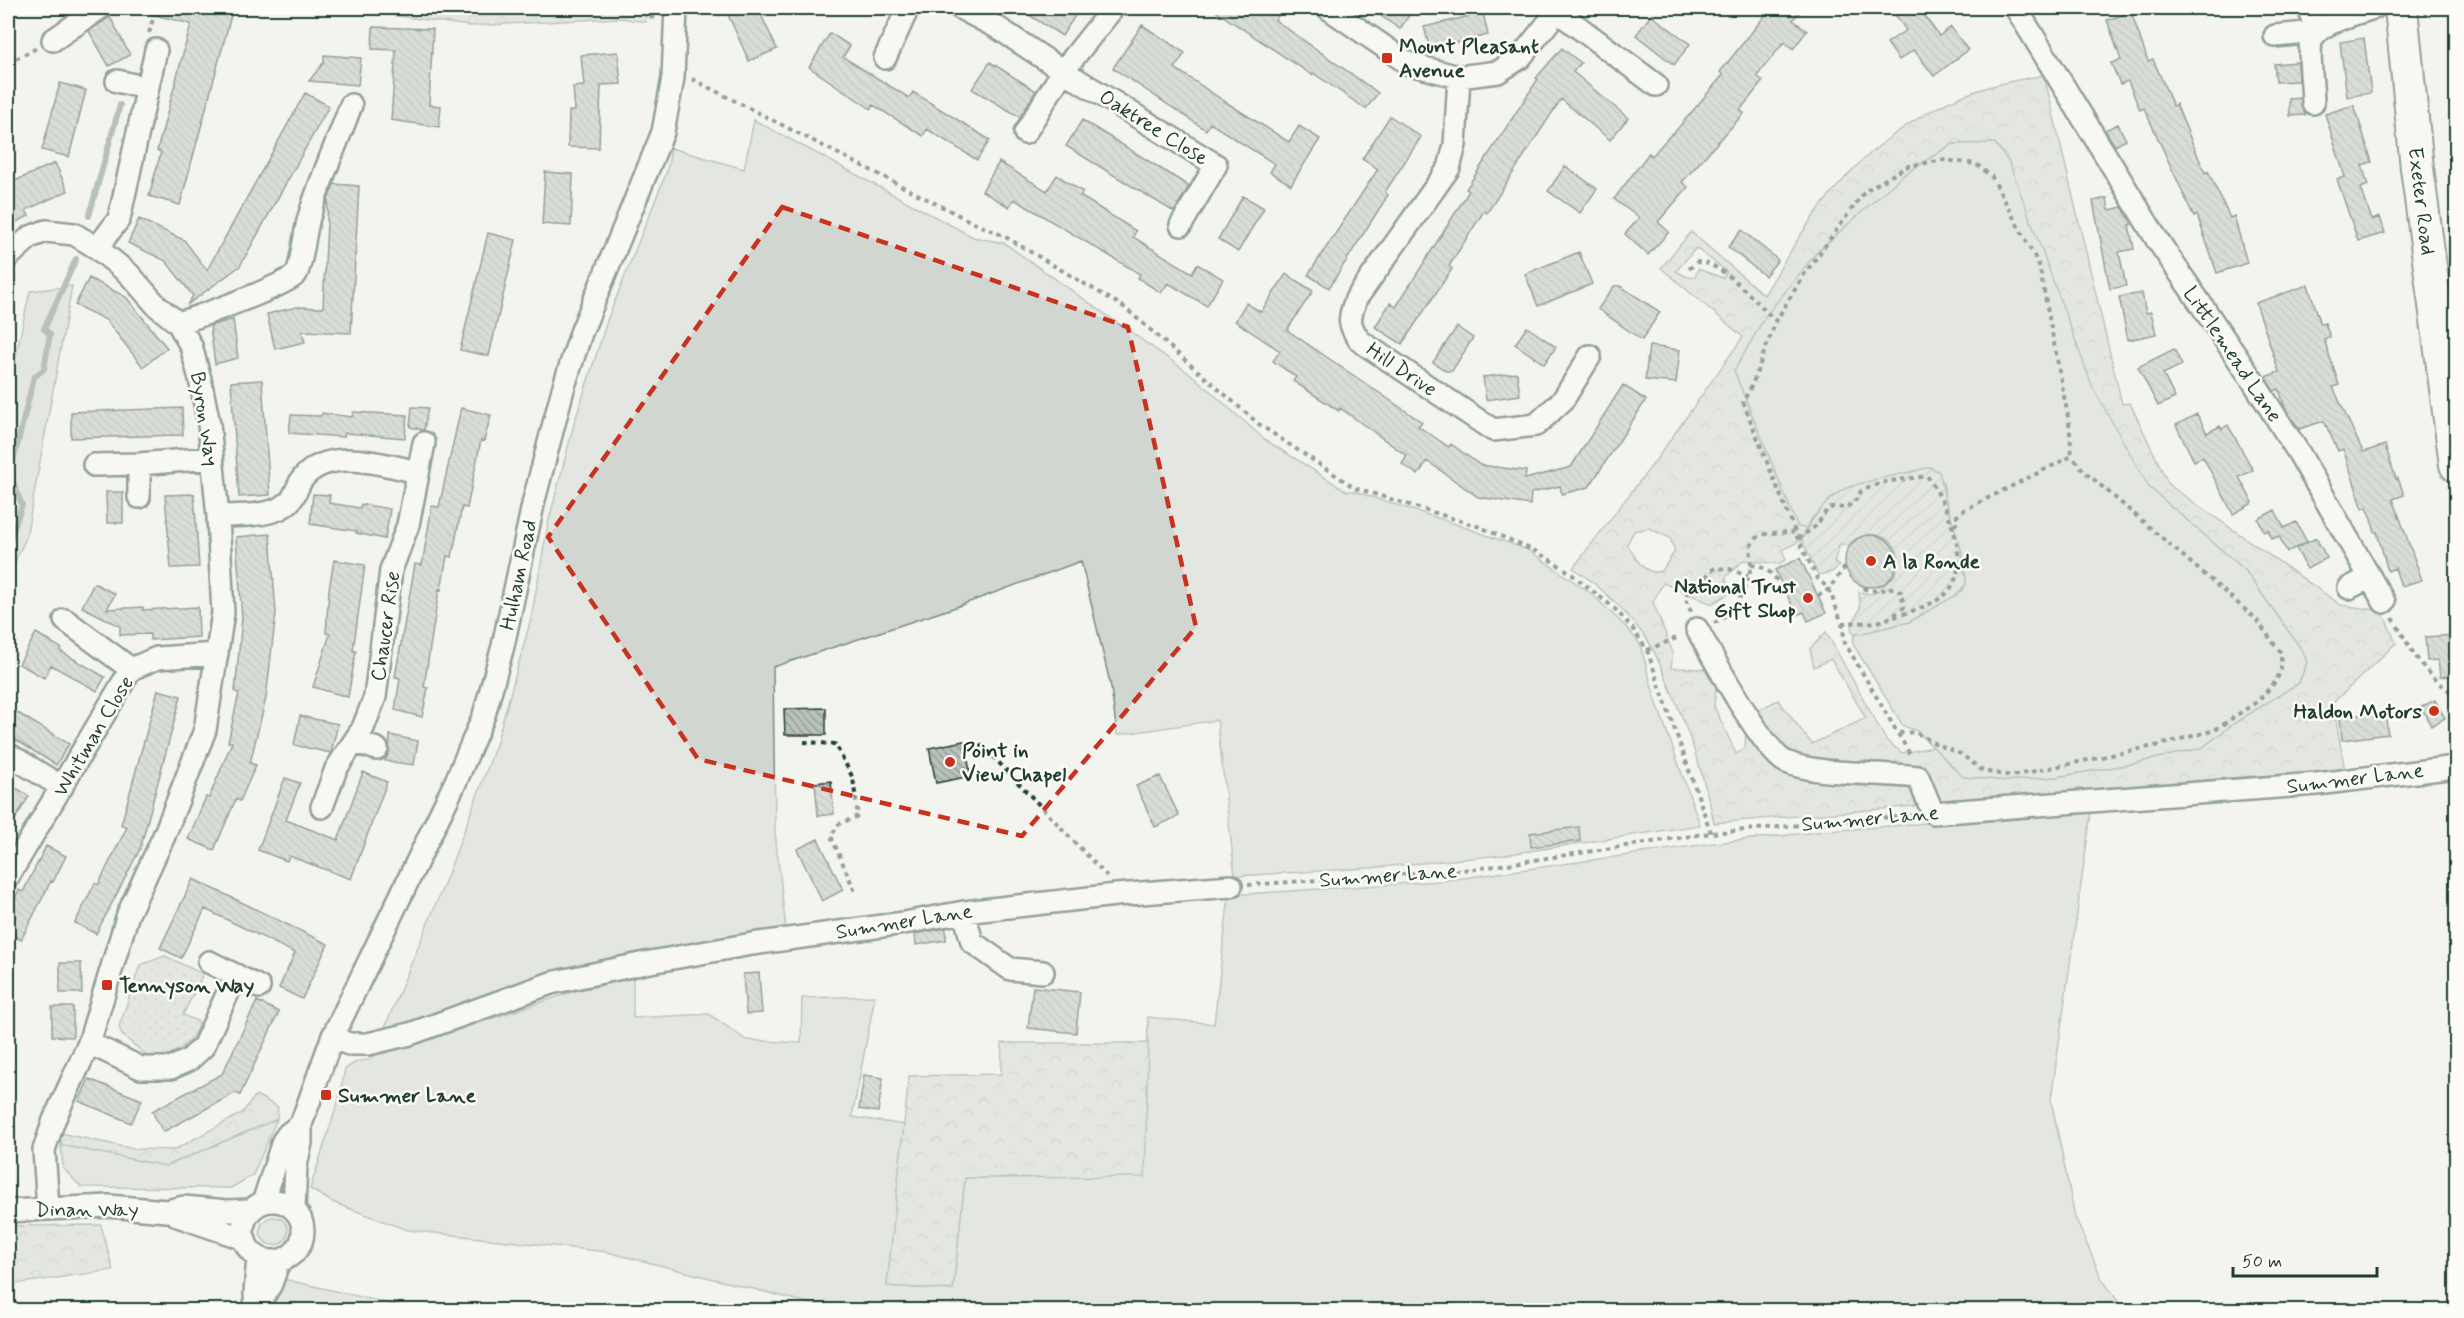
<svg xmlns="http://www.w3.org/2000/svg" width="2464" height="1318" font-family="Mynerve,sans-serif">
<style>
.grass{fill:#d1d6d1;stroke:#788a82;stroke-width:1.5}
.forest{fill:url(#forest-crowns);stroke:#788a82;stroke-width:1.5;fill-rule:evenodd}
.park{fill:url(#park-dots);stroke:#788a82;stroke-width:1.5}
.garden{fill:url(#garden-furrows);stroke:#788a82;stroke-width:1.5}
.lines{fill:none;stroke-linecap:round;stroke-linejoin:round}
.stream{stroke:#6e8179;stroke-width:6}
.building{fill:url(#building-back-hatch);stroke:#1f3d34;stroke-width:1.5}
.minor-casing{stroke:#1f3d34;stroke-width:26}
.highway-casing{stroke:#1f3d34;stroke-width:36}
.path{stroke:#1f3d34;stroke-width:4;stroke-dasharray:4.5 4.5;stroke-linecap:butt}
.minor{stroke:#fdfcf7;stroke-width:21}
.highway{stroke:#fdfcf7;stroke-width:32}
.marked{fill:none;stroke:#c8321e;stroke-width:4.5;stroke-dasharray:12 8;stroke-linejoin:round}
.poi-dot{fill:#c8321e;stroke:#fdfcf7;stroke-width:2}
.labels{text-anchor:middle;stroke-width:5;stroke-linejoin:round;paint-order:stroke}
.poi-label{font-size:21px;font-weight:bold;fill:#1f3d34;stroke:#fdfcf7;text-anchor:start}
.street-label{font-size:21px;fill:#1f3d34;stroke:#fdfcf7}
</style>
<defs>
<pattern id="forest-crowns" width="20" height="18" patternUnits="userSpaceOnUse" patternTransform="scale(1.5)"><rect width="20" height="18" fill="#d1d6d1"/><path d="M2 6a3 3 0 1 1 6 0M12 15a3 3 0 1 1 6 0" fill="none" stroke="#b3b9b4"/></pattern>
<pattern id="park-dots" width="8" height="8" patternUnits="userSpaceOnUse" patternTransform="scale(1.5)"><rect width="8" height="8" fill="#d1d6d1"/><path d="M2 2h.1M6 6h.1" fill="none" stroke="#b3b9b4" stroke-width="1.8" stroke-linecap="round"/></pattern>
<pattern id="garden-furrows" width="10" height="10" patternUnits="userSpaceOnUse" patternTransform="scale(1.5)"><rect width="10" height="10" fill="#d1d6d1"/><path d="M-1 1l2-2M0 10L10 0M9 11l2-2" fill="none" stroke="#b3b9b4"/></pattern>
<pattern id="building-back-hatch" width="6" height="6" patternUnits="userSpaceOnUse" patternTransform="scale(1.5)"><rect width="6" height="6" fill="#b9c1bb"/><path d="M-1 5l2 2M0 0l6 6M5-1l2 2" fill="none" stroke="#969e99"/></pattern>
</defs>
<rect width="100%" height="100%" fill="#f4f4ef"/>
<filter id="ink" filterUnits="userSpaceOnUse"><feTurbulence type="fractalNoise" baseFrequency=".0167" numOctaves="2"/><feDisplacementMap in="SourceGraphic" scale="12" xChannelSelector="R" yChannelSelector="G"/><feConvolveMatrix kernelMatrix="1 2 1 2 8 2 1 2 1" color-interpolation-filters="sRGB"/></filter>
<g filter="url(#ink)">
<!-- grass -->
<path class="grass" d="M754,120L973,237L1004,243L1192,375L1264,439L1346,491H1353L1447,521L1528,550L1592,594L1628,629L1640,644L1655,698L1700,825L1503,855L1370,868L1235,876L1217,720L1117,735L1111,687L1081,561L953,608L773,667L775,832L786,930L383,1032L445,882L496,745L531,619L548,524L574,424L608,318L667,171L671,148L744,169Z
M1995,143L2009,162L2149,487L2245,570L2302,650L2307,662L2299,683L2233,724L2202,748L2132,764L2056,777L2007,781L1963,777L1917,731L1903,726L1853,644L1854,635L1909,622L1962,591L1966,584L1965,563L1961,549L1945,498L1943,482L1930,467L1845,489L1812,518L1806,528H1798L1734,371L1767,313L1816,253L1903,175L1952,144Z
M72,286L26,538L8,577V370L15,360L30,291Z
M2062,812L2091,813L2051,1100L2075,1217L2102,1279L2124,1310H817V1305L607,1252L407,1230L332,1202L310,1189L339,1099L345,1069L358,1061L369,1060L381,1051L421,1042L575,991L633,978V1018L709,1014L746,1040L801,1043L802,998L875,996L852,1117L904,1125L887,1286L953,1290L965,1178L1145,1176L1148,1017L1214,1024L1229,895L1441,881L1714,843L1816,832Z
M277,1119L253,1175L231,1188L81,1187L63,1168L61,1145L166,1166Z
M260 1231a14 14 0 1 1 28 0a14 14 0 1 1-28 0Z
M283,1279L400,1306L399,1310H271L274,1296Z"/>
<!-- forest -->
<path class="forest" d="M356,8H646V22L620,18L470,26L362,11Z
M2044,75L2122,404L2130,403L2169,485L2341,605L2382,611L2396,643L2333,703L2345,771L2234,784L1952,803L1714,823C1704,773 1687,726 1666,679C1660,665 1655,650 1646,638C1626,611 1601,587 1573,568L1656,460L1743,337L1661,268L1691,232L1764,295C1780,269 1795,242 1813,217C1855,158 1916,109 1985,88C2004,82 2024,79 2044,75ZM1995,143L2009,162L2093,388L2149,487L2245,570L2302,650L2307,662L2299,683L2233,724L2202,748L2132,764L2057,777L2007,781L1963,777L1933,747L1902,753L1886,740L1826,632L1810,649L1814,667L1831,659L1866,718L1812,744L1778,700L1762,708L1746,726L1745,748L1736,754L1714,706L1717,682L1708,669L1671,668L1673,653L1653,602L1663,583L1712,604L1728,594L1726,577L1744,560L1778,564L1786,560L1782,550L1802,540L1806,528L1798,527L1734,371L1765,317L1816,253L1903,175L1952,144ZM1696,248L1727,272L1723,278L1698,269L1695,277H1687L1676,271ZM1649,528L1670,538L1675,551L1662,571C1643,576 1636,558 1627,544L1634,531Z
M1002,1043H1148L1145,1177L965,1178L953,1290L887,1286L909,1076L1001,1074Z
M256,1095L278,1107L277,1119L166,1166L61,1145L60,1133L134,1149L174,1150L242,1113Z
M101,1225L113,1270L8,1285V1226Z"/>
<!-- park -->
<path class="park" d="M165,956L203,974L183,1015L199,1022C193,1045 173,1056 151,1059L122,1035L119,1027L140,965Z"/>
<!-- garden -->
<path class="garden" d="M1930,467L1939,472C1942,481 1943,491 1945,500C1954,529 1965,554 1966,584L1958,594L1909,622L1854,635L1851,628L1860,608L1859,592C1877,595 1872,596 1884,585C1887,582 1891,580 1894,576C1913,545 1872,519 1847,546L1840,544L1834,562L1839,566L1832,572L1818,575L1802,540C1807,523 1830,495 1847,488C1873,478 1903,475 1930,467Z"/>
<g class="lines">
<!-- stream -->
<path class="stream" d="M89,216L120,105
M8,545L22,505L10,474L34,377L44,369L50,334L44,329L76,259"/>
</g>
<!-- building -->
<path class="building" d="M148,8H233L180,205L149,196L161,152L157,151L191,24L147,13Z
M725,8H758L777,49L749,61Z
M1018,8H1080L1062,36Z
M1211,8H1265L1278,16L1275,20L1378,93L1366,109L1313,73L1312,75Z
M1369,8H1414L1400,29Z
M1771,8H1803L1793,20L1807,31L1793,49L1784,42L1757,76L1763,81L1740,110L1744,113L1682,182L1688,187L1658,222L1669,232L1648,255L1625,234L1639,218L1614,199L1649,153L1652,156L1672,133L1673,134L1723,75L1720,72Z
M1890,8H1919L1939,36L1951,27L1968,50L1934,76L1914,50L1899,60L1887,43L1906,30Z
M2131,12L2148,61L2153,59L2173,106L2176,104L2205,173L2208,171L2230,218L2234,216L2247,263L2217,273L2197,215L2194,217L2144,108L2140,110L2128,81L2120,84L2111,63L2121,60L2107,20Z
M1483,13L1488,35L1430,49L1424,27Z
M1651,15L1690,44L1674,65L1636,35Z
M110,17L130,55L109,66L89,31Z
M1142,25L1185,53L1175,68L1224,101L1289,142L1299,126L1320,139L1291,185L1270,172L1275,164L1210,123L1206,130L1113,68Z
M373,27L433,29L429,105L441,106L439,127L391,120L396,50L372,49Z
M830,33L850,46L843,57L909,98L913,92L990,140L977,160L927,129L923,136L873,105L871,109L809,67Z
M2364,38L2371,93L2347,97L2340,42Z
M1562,48L1581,63L1573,72L1628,118L1610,140L1561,99L1487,213L1484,211L1449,266L1452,269L1402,344L1375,327L1390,303L1396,307L1469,191L1466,189L1538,79L1536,78Z
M618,52L621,84L601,85L599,148L568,147L569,111H575L573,87L584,86L581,55Z
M324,55L361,58L358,85L309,81L324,62Z
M990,62L1036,91L1020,117L972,89Z
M2298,62L2299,81L2276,82L2274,64Z
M60,83L86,90L69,157L42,150Z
M305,93L329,106L240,266L187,305L193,296L166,261L128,243L139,219L184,240L207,270Z
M2300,98L2305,115L2290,116L2289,99Z
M2354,105L2372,162L2362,165L2368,185L2361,188L2372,220L2380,217L2385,233L2358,241L2337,179L2345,177L2325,114Z
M1390,116L1421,137L1385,192L1388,195L1329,288L1308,275L1378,169L1362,159Z
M1082,120L1189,186L1174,212L1066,146Z
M2118,124L2126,140L2115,146L2105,130Z
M999,162L1047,191L1057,175L1083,192L1080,196L1136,231L1133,237L1192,273L1197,264L1223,279L1207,306L1168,283L1161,293L1138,278L1140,274L1014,199L1009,207L982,191Z
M55,163L68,191L26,210L29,216L8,226V184Z
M1565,166L1597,189L1580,213L1548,191Z
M545,172L573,174L571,226L542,224Z
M334,184L359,186L351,333L302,331L305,342L275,349L267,314L297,307L323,308L328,200Z
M1243,196L1264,208L1238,252L1218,239Z
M2107,198L2109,210L2122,207L2131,221V225H2129L2134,249L2119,252L2126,286L2110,289L2093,201Z
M1742,230L1778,260L1765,276L1728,247Z
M488,233L516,240L489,356L460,350Z
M1579,252L1592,284L1538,306L1525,274Z
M1286,274L1313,291L1287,330L1422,422L1418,426L1449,447L1451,444L1480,465L1526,471L1525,479L1571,467L1623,385L1646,400L1589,487L1562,494L1560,486L1531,493L1530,505L1478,497L1427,461L1418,475L1402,464L1407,456L1340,408L1339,411L1293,381L1296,377L1273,361L1280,351L1235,321L1246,303L1261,312Z
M89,278L126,297L167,348L143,367L106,320L75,305Z
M2308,285L2321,324L2325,323L2330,337L2324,339L2339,385L2333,387L2363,452L2385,445L2396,479L2398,478L2404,495L2393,499L2422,580L2401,586L2395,568L2388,571L2377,532H2375L2367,507L2363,509L2343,449L2338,451L2324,421L2299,429L2285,408L2279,389L2274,391L2265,377L2279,372L2256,303Z
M1614,286H1620L1660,312L1642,340L1598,309Z
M2142,293L2146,313L2151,312L2156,334L2128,340L2119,297Z
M233,319L238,358L215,364L210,326Z
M1457,327L1473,338L1452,371H1446L1433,362Z
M1527,327L1556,347L1544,364L1515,344Z
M1649,346L1680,350L1676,383L1645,380Z
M2174,349L2182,365L2163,374L2175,398L2158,406L2138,367Z
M1517,373L1520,395L1486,400L1483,377Z
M262,380L270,495L239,497L231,382Z
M412,407L428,408L424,430L410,427Z
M182,408L183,435L71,438V412Z
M461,408L491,415L484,441L481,440L467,508L462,507L452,557L447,556L441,590L439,589L424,687L428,688L422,717L395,710L400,678L395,677L415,564L422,565L432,506L439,507Z
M353,412L407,415L405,438L345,433L344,437L289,433L291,415L321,416L322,413L352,417Z
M2197,414L2207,433L2220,426L2222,429L2228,425L2253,470L2239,477L2253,503L2233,514L2203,457L2194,461L2176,425Z
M106,492H123V523H107Z
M194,494L199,567L171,568L165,495Z
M313,494L330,495L329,503L360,508L361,504L390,509L385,539L356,533L357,531L310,524Z
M2275,510L2284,528L2296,522L2307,542L2287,552L2279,536L2272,539L2268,530L2264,532L2258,519Z
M270,534L276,613L266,698L250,763L256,765L240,801L236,799L214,850L188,839L206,797L209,798L232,742H228L239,693L235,692L242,618L236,537Z
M1845 561a26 26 0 1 1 52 0a26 26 0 1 1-52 0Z
M2316,538L2327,558L2307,569L2296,548Z
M1800,558L1826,613L1808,621L1804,612L1797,615L1775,570Z
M334,560L365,565L353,651H356L348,697L313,687L330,634L326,633L329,589Z
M94,583L115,594L107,609L143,607V610L198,607L199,637L150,640V634L120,635V626L82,607Z
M36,633L61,648L60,651L105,677L97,691L51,665L44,678L19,664Z
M2454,635L2457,675L2440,677L2438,660L2427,661L2425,637Z
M158,690L181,696L140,849L96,934L75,923L95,883L98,885L127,827L121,825Z
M2435,700L2445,718L2431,726L2421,707Z
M8,707L69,744L56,765L8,735Z
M826,708V735H785L784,709Z
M2385,712L2388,734L2342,740L2340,717Z
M300,716L338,724L331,753L294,745Z
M390,735L418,741L414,765L385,761L389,752Z
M964,741L971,776L936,783L929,748Z
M363,772L387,782L351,879L289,856L287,861L258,850L285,778L300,783L286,820L338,840Z
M1160,776L1179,816L1155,827L1136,786Z
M831,781L834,814L818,816L815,783Z
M8,783L29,796L8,831Z
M1579,827L1580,841L1531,847L1530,833Z
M818,839L843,890L822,901L797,849Z
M46,846L66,856L53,882L51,881L21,940L8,933V913L19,890L23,892Z
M193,879L328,944L302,999L279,988L295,953L205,909L181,958L160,948Z
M946,928V940L916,945L915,934Z
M60,963H81L82,993H60Z
M759,973L762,1013L746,1014L743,974Z
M1033,987L1080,992L1076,1033L1028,1028Z
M257,1001L279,1012L240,1095L235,1093L163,1132L152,1111L222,1074Z
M52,1007H73V1037L52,1036Z
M864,1075L883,1078L878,1112L859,1109Z
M89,1079L142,1100L131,1123L79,1101Z"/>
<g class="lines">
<!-- minor casing -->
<g class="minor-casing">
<path id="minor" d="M960,8L998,28L1063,71L1216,165L1181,225
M1328,8L1409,64L1459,77L1498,72L1520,58L1560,8
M2016,8L2156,238L2253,381L2300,455L2384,602
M1558,12L1656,85
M2275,36L2316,32L2309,8
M53,40L100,8
M885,58L908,8
M1459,77L1455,145L1449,168L1356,299C1349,319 1347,323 1360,341L1493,430L1536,425L1563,400L1590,356
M117,81L147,88
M2313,103C2313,87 2308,56 2311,42C2316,23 2357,13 2374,8
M1025,133L1063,71L1113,8
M97,248L119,219L156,50
M8,257L30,237L46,231L74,234L97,248L129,274L157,306L178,323L191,346L200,379L209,424L218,517L223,613L205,730L164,836L128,914L89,1043L54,1120L44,1150L48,1208
M178,323C195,318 288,285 296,274C301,267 305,233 308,221C319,181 337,144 351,105
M139,464V497
M94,465L139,464L212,458
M218,517C239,514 273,518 289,502C296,496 297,485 303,478C330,446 384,465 418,472
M2349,588L2370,577
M65,620L131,669
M1697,629C1711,654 1764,752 1786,762C1818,776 1881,772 1918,777L1933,813L2317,784L2456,767
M355,742L377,749
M8,754L62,787
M322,807L336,769L363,728L375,697L391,570L408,525L424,443
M8,877L131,669L157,658L217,654
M964,912L972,942L1010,969L1043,972
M209,962L259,987
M332,1038L349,1044H368L410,1034L551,983L645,963L752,944L904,923L964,912L1116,895L1231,886
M89,1043L141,1068H171L189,1060L203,1047L236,975
M243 1231a30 30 0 1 1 60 0a30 30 0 1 1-60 0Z
M263,1203L283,1141L288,1134L301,1124
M294,1209L296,1165L301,1143V1124L332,1038L456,781L484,715L503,646L534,500L563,389L581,333L663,132L673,78L676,8
M8,1211L108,1206L167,1211L184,1207L227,1211L251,1210
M178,1216L245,1239
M257,1307L271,1284L279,1261
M256,1310L255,1293L258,1257"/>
</g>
<!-- highway casing -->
<g class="highway-casing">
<path id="highway" d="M2401,8L2417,168L2456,465"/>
</g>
<!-- path -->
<path class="path" d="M634,8L651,17L657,18
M149,33L156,8
M8,63L37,48
M692,79L974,223L1002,235L1124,307L1260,425L1355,488L1480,527L1537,552L1565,569L1614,608L1633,629L1647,650L1711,833
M1689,269L1697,262C1724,262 1756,303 1776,321
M1798,539L1816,526L1827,510L1833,507L1846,508L1857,499L1861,491L1884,482L1927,476C1946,502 1972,560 1950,589C1938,605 1910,611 1892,618
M1751,565C1768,566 1776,578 1784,591L1794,589
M1845,567L1829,589L1842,623L1845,643L1911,756
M1818,596L1829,589L1817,578L1798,539L1743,402L1752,385L1776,321L1803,276L1865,191L1908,166L1944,160L1976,164L1992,177L2039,265L2069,422L2072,456L1962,511L1955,518L1956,524L1952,525
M1691,612L1686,599L1687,594L1701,586L1710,571L1716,568L1729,569L1748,576
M2393,618C2411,649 2424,677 2456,695V694
M1714,623C1734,615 1749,585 1751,564C1752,555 1747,544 1757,538C1766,531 1783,533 1794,532
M1842,623C1869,621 1882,628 1904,607L1901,592L1889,587C1880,593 1870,590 1861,588L1862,586
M1647,650L1679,637
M1899,733L1915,732L1940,746L1961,754L1983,771L2012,776L2159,745L2215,730L2258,701L2276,681L2281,670V653L2255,618L2084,471L2072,456
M804,742L835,744L853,778L858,816L839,824L831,836L856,894
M970,745L983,746L1107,876
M1248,885L1475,869L1711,833L1915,815"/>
<!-- minor -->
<use href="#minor" class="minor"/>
<!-- highway -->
<use href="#highway" class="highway"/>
</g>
</g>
<!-- marked area -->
<path d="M0 0H2464V1318H0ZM782,207L1128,327L1196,627L1022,836L698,759L548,537Z" fill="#f4f4ef" fill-opacity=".55" fill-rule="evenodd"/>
<path class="marked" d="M782,207L1128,327L1196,627L1022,836L698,759L548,537Z"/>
<!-- markers -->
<g class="poi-dot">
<rect x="1381" y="52" width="12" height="12" rx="3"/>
<circle cx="1871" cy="561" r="6"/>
<circle cx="1808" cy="598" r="6"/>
<circle cx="2434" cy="711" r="6"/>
<circle cx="950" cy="762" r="6"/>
<rect x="101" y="979" width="12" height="12" rx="3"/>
<rect x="320" y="1089" width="12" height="12" rx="3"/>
</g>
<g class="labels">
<!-- poi labels -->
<g class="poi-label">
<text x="1399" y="53">Mount Pleasant<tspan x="1399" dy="24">Avenue</tspan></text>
<text x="1883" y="568">A la Ronde</text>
<text x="1796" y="593" text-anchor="end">National Trust<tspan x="1796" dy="24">Gift Shop</tspan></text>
<text x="2422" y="718" text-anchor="end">Haldon Motors</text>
<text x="962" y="757">Point in<tspan x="962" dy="24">View Chapel</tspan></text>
<text x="119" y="992">Tennyson Way</text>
<text x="338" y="1102">Summer Lane</text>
</g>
<!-- street labels -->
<g class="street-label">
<text transform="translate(1154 127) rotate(32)" y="7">Oaktree Close</text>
<text transform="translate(2422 201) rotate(83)" y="7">Exeter Road</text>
<text transform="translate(2233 354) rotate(56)" y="7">Littlemead Lane</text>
<text transform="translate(1402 369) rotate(34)" y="7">Hill Drive</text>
<text transform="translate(205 419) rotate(81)" y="7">Byron Way</text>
<text transform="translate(518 575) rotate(-78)" y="7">Hulham Road</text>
<text transform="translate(385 626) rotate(-82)" y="7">Chaucer Rise</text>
<text transform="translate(93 736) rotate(-59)" y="7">Whitman Close</text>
<text transform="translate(2355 778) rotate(-7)" y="7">Summer Lane</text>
<text transform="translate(1870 818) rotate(-5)" y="7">Summer Lane</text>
<text transform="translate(1388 875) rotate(-4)" y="7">Summer Lane</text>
<text transform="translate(904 921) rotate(-9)" y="7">Summer Lane</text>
<text x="87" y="1216">Dinan Way</text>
</g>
</g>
<!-- margin -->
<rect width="2464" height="1318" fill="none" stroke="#fdfcf7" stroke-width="30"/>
<rect x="15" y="15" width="2434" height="1288" fill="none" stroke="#1f3d34" stroke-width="2" filter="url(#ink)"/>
<!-- scale -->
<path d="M2233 1267v9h144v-9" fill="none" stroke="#1f3d34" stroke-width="3"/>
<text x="2242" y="1267" font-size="18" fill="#1f3d34" stroke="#fdfcf7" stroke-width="4.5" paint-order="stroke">50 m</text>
</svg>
